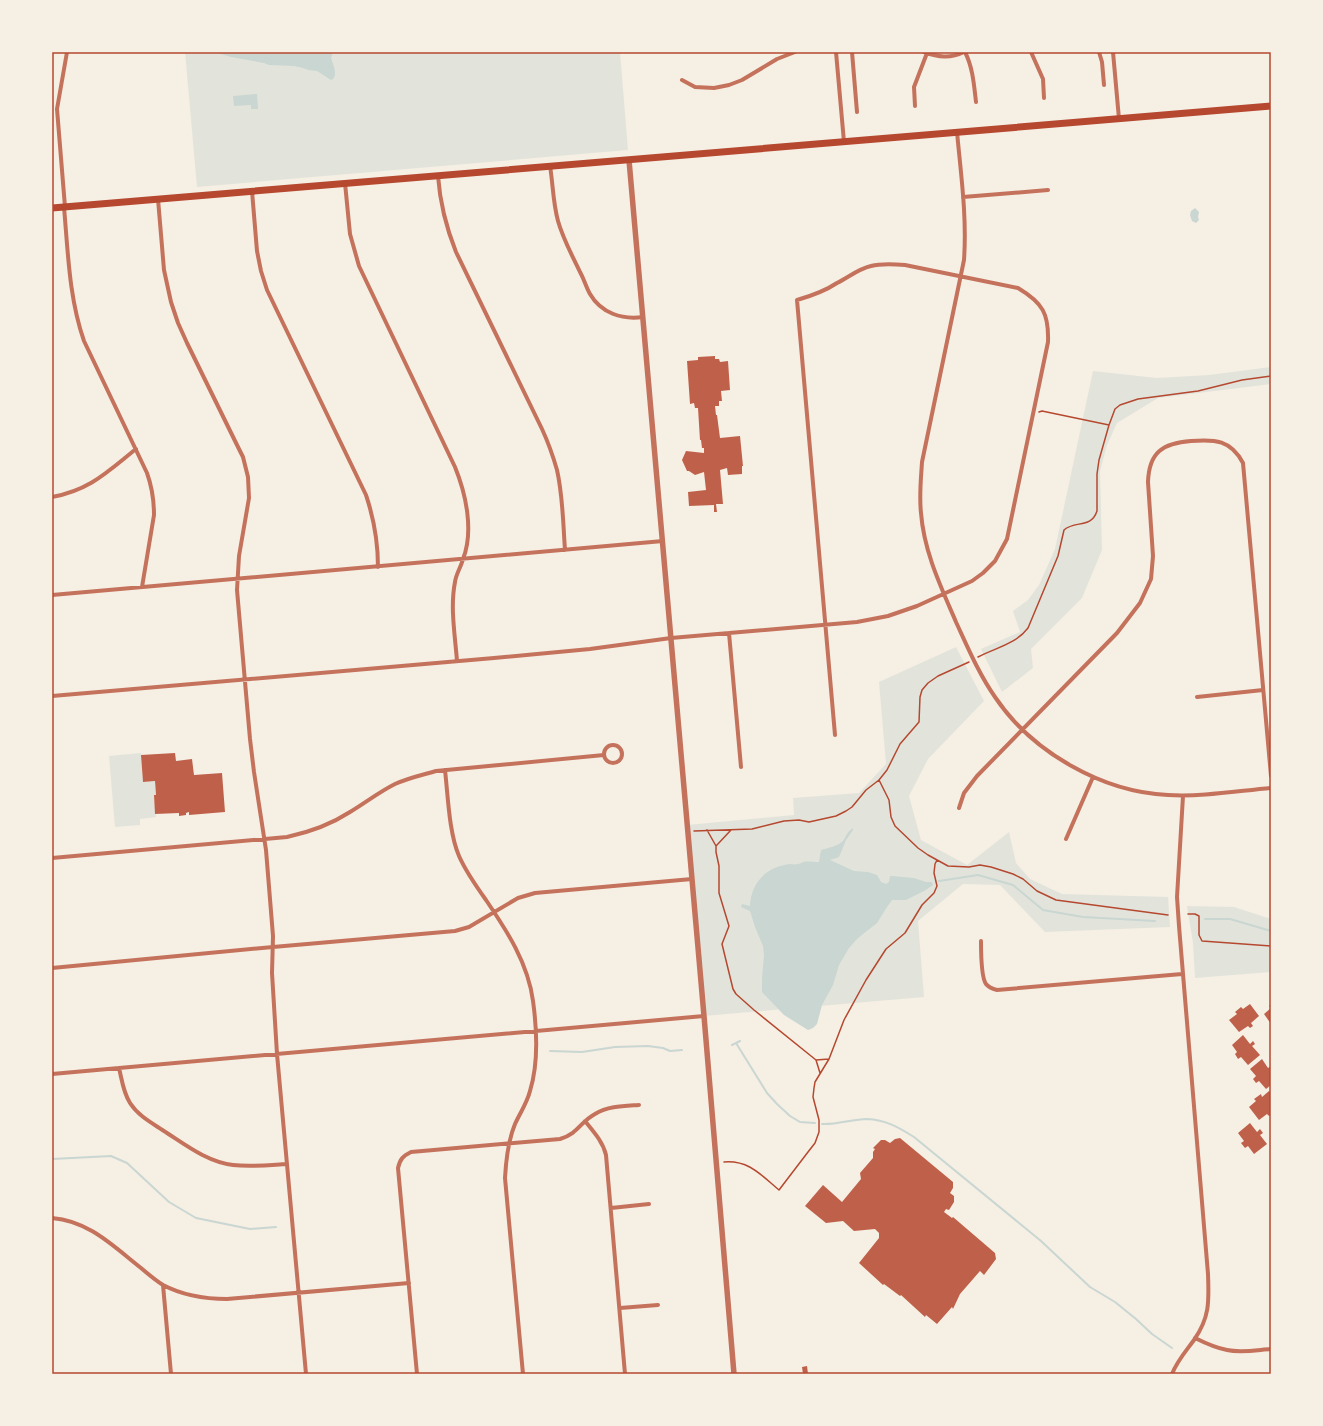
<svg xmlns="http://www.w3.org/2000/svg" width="1323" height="1426" font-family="Cabin,sans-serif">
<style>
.green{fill:#e2e4dc}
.water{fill:#c9d6d2}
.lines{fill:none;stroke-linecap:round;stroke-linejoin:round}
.stream{stroke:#c9d6d2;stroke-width:2}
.building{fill:#bf614a}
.path{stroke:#b5482f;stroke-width:1.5}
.minor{stroke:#c5725c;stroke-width:4}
.tertiary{stroke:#c5725c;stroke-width:5.5}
.primary{stroke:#b5482f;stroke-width:7}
.neatline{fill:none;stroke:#b5482f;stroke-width:1.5}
</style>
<rect width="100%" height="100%" fill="#f6efe4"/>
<!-- green -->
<path class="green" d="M185,52H620L628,150L197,187Z
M1271,367V384L1158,398L1117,423L1107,445L1100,471L1102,550L1082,598L1031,649L1033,668L1002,692L981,649L1020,632L1013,611L1028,600L1039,585L1055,549L1093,371L1157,378L1209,375Z
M956,647L984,701L928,759L909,796L921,840L967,865L1009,832L1016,863L1030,879L1062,894L1168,897L1170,927L1045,932L1000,885L963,884L918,921L924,997L704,1016L687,825L794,815L793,798L859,793L886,764L879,682Z
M141,753L143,782L155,781L156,795H154L156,817L140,819V825L115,827L109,756Z
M1187,906L1234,907L1271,919V972L1195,978L1193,943Z"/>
<!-- water -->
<path class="water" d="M214,52H333L331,58C333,64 339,77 331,80L317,71L308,70L303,68L294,66L269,65L264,63L231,57Z
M257,94L258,109H251V105L234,106L233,96Z
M1195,208L1199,212L1198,217L1199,220L1196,223L1192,221L1190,215L1191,211Z
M853,828V830L846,840L839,857L830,860L854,871L868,872L877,875L881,882L886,884L889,882L890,876H892L914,878L926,882H932L933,885L924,891L906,900H892L887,907L877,923L858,938L849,948L839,965L833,985L822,1005L817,1024L813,1028L808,1030L784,1015L762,992V979L764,955L763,946L755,927L750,911L741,907L742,904L750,906C751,882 767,866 791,864C793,864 795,865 797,864C799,864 801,863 803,862C808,861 814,862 819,862L821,850C828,848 838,846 843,841C847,835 846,833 853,828Z"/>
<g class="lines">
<!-- stream -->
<path class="stream" d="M939,881L978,875L1013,885L1043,910L1083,917L1155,921
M1205,919H1230L1271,931
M736,1043L767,1093L777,1104L790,1116L800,1122L815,1123
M732,1045L740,1041
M550,1051L582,1052L615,1047L648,1046L663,1048L670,1051L682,1050
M822,1124C837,1125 852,1119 867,1119C886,1120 898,1127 914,1137L1041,1241L1090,1287L1115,1302L1136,1319L1152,1334L1172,1348
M52,1159L111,1156L127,1163L169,1202L196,1218L250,1229L276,1227"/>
</g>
<!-- building -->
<path class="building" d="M715,356V359H719L720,362L728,361L730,390L721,391L722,401H719V406H715L716,415H717L720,438L740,436L743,466H742V474L728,475L727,468L720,470L723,504H716L717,512H714V505L689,506L688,492L706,490L704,472L695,475L689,471H687L682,460L686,451L704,453V448H702L701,440H700L698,408H695L694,403L690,404L687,361L698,360V357Z
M175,753L176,761L192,759L194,775L222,773L225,812L189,815V812L186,813V815L179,816V813L155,814L154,795H156L155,781L143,782L141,755Z
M1250,1004L1259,1016L1251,1023L1253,1026L1250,1028L1248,1026L1239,1032L1229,1020L1237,1014L1235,1012L1241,1007L1243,1009Z
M1271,1004V1024L1264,1014L1271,1008L1269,1006Z
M1243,1035L1250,1044L1253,1041L1255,1044L1252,1046L1260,1055L1248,1065L1241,1057L1238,1059L1235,1054L1237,1052L1232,1045Z
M1262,1059L1268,1068L1271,1066V1085L1266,1089L1259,1081L1256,1083L1253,1079L1256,1076L1250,1069Z
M1269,1091L1271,1093V1115L1269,1116L1267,1114L1259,1120L1249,1107L1256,1101L1254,1099L1261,1094L1262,1097Z
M1250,1123L1257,1132L1260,1129L1263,1133L1260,1135L1267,1144L1254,1154L1248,1146L1245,1148L1241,1143L1244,1141L1238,1133Z
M900,1138L953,1182V1188L950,1193L954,1196V1202L949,1210L946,1209L944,1212L952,1218L953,1217L995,1253L996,1259L984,1275L980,1271L960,1294L953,1309L952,1307L937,1324L926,1315L925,1317L901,1295L900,1296L884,1284L883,1285L859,1263L879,1238V1233L875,1229L854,1231L843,1221L826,1223L805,1206L823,1185L842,1202L861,1179L860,1173L873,1158V1152L875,1149L873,1148L881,1140H885L890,1143L895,1139Z
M807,1366L808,1374H803L802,1367Z"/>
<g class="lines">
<!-- path -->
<path class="path" d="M1039,412L1042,411L1109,425
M978,657C995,648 1016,644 1028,628L1058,556L1064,530C1075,520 1091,529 1097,511V474L1099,460L1109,425L1115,409L1120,405L1138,399L1198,391L1242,380L1271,376
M879,780L889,800L891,817L895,826L918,848L928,855L948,866L969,867L980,865L991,867L1013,874L1023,879L1037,891L1056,900L1168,915
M707,830L716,846V852L719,866V893L729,926L722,944L733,989L736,994L754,1010L816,1060L820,1073
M694,831L752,829L784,821L799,820L809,822L836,816L846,811L852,807L866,790L879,780L887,770L900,744L919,722L920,697L922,690L928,683L938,676L969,662
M716,846L731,830
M1188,914H1195L1199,916V935L1202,941L1271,946
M816,1060L829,1059
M724,1162C749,1160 761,1175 779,1190L808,1152L815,1143L819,1132V1120L813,1097L814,1088L815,1082L829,1059L844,1020L866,980L886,949L905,933L922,905L934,893L937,886L934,873L935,864L937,860"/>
<!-- minor -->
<path class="minor" d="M836,52L844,142
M852,52L857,112
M924,52C938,57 950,59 964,52
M965,52C973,68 974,85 976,102
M1031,52L1043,79L1044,98
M1099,52L1102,62L1104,85
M1113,52L1119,119
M682,80L695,87L714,88L729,85L742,80L777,59L795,52
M915,106L914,87L927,53
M957,132C961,175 967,217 964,260L922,462C921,479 919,496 921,513C924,552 941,587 956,622C968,648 979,674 995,697C1032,752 1102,792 1168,795C1202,797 1237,791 1271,788
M550,166C553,184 553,203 558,221C563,239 572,255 580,272C584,279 586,287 590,294C601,313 622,320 643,317
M438,176C440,203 446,227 456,252L542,429C548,442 553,456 557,470C563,496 563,523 565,550
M345,183L350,234L359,266L455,467C466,494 474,531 463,559C461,567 456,574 455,582C450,607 455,635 457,661
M252,191L257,251L261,271L267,290L366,495C374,519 378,541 378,567
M963,197L1048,190
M158,199L164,270L171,302L178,323L187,343L238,447L243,457L248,477L249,498L239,556L237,590L250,739L254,772L266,850L273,936L272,973L277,1054L306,1374
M64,207C68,252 69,298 84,341L147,473C152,487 154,500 154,515L142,587
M65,207L57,109L67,52
M52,497C90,490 107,472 136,449
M52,595L663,541
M729,633L741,767
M52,696L494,658L590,649L671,638L857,622L888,616L917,606L972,581L983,573L995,561L1007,539L1048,342C1049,314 1043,303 1018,288L905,265C894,264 882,263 871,266C858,269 849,277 837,283C825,291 811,296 797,300L835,735
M1197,697L1263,690
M604 754a9 9 0 1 1 18 0a9 9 0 1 1-18 0Z
M445,770C448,796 449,833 459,856C466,872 476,886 486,900C507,931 528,963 533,1001C537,1030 539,1062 530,1091C527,1103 520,1113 515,1124C508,1141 506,1159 505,1178L523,1374
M959,808L964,793L977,776L1117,633L1140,603L1151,579L1153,556L1148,482C1149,452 1163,443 1191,441C1215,439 1231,440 1243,463L1271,776
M1066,839L1093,777
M52,858L287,837C310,832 330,825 350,812C365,803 379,792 395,784C408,778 422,775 436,771L604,755
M981,941C981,950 981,977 986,984C989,988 993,989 997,990L1182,974
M52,968L273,947L455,931L469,927L518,898L535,893L692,879
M119,1068C122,1080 123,1092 130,1103C139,1117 154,1124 167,1133C187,1146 208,1162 233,1165C251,1167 269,1165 287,1164
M52,1074L704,1016
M585,1121C594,1132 603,1142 606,1155L625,1374
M611,1208L649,1204
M52,1218C89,1221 113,1246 141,1268C148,1274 155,1280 163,1285C184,1296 204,1299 227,1299L409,1283
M163,1285L171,1374
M620,1308L658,1305
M1195,1338C1205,1343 1216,1348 1227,1350C1241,1353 1257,1350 1271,1349
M417,1374L398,1168C400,1159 403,1156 411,1152L560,1139C579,1133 580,1122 595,1114C608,1106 624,1106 639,1105
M1172,1374C1177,1361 1186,1351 1194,1340C1210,1317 1209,1301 1208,1274L1179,926L1177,897L1183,796"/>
<!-- tertiary -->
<path class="tertiary" d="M629,160L704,1016L734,1374"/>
<!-- primary -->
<path class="primary" d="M52,208L1271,106"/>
</g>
<!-- border -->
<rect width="1323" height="1426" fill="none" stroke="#f6efe4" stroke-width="106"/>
<rect x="53" y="53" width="1217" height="1320" class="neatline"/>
</svg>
